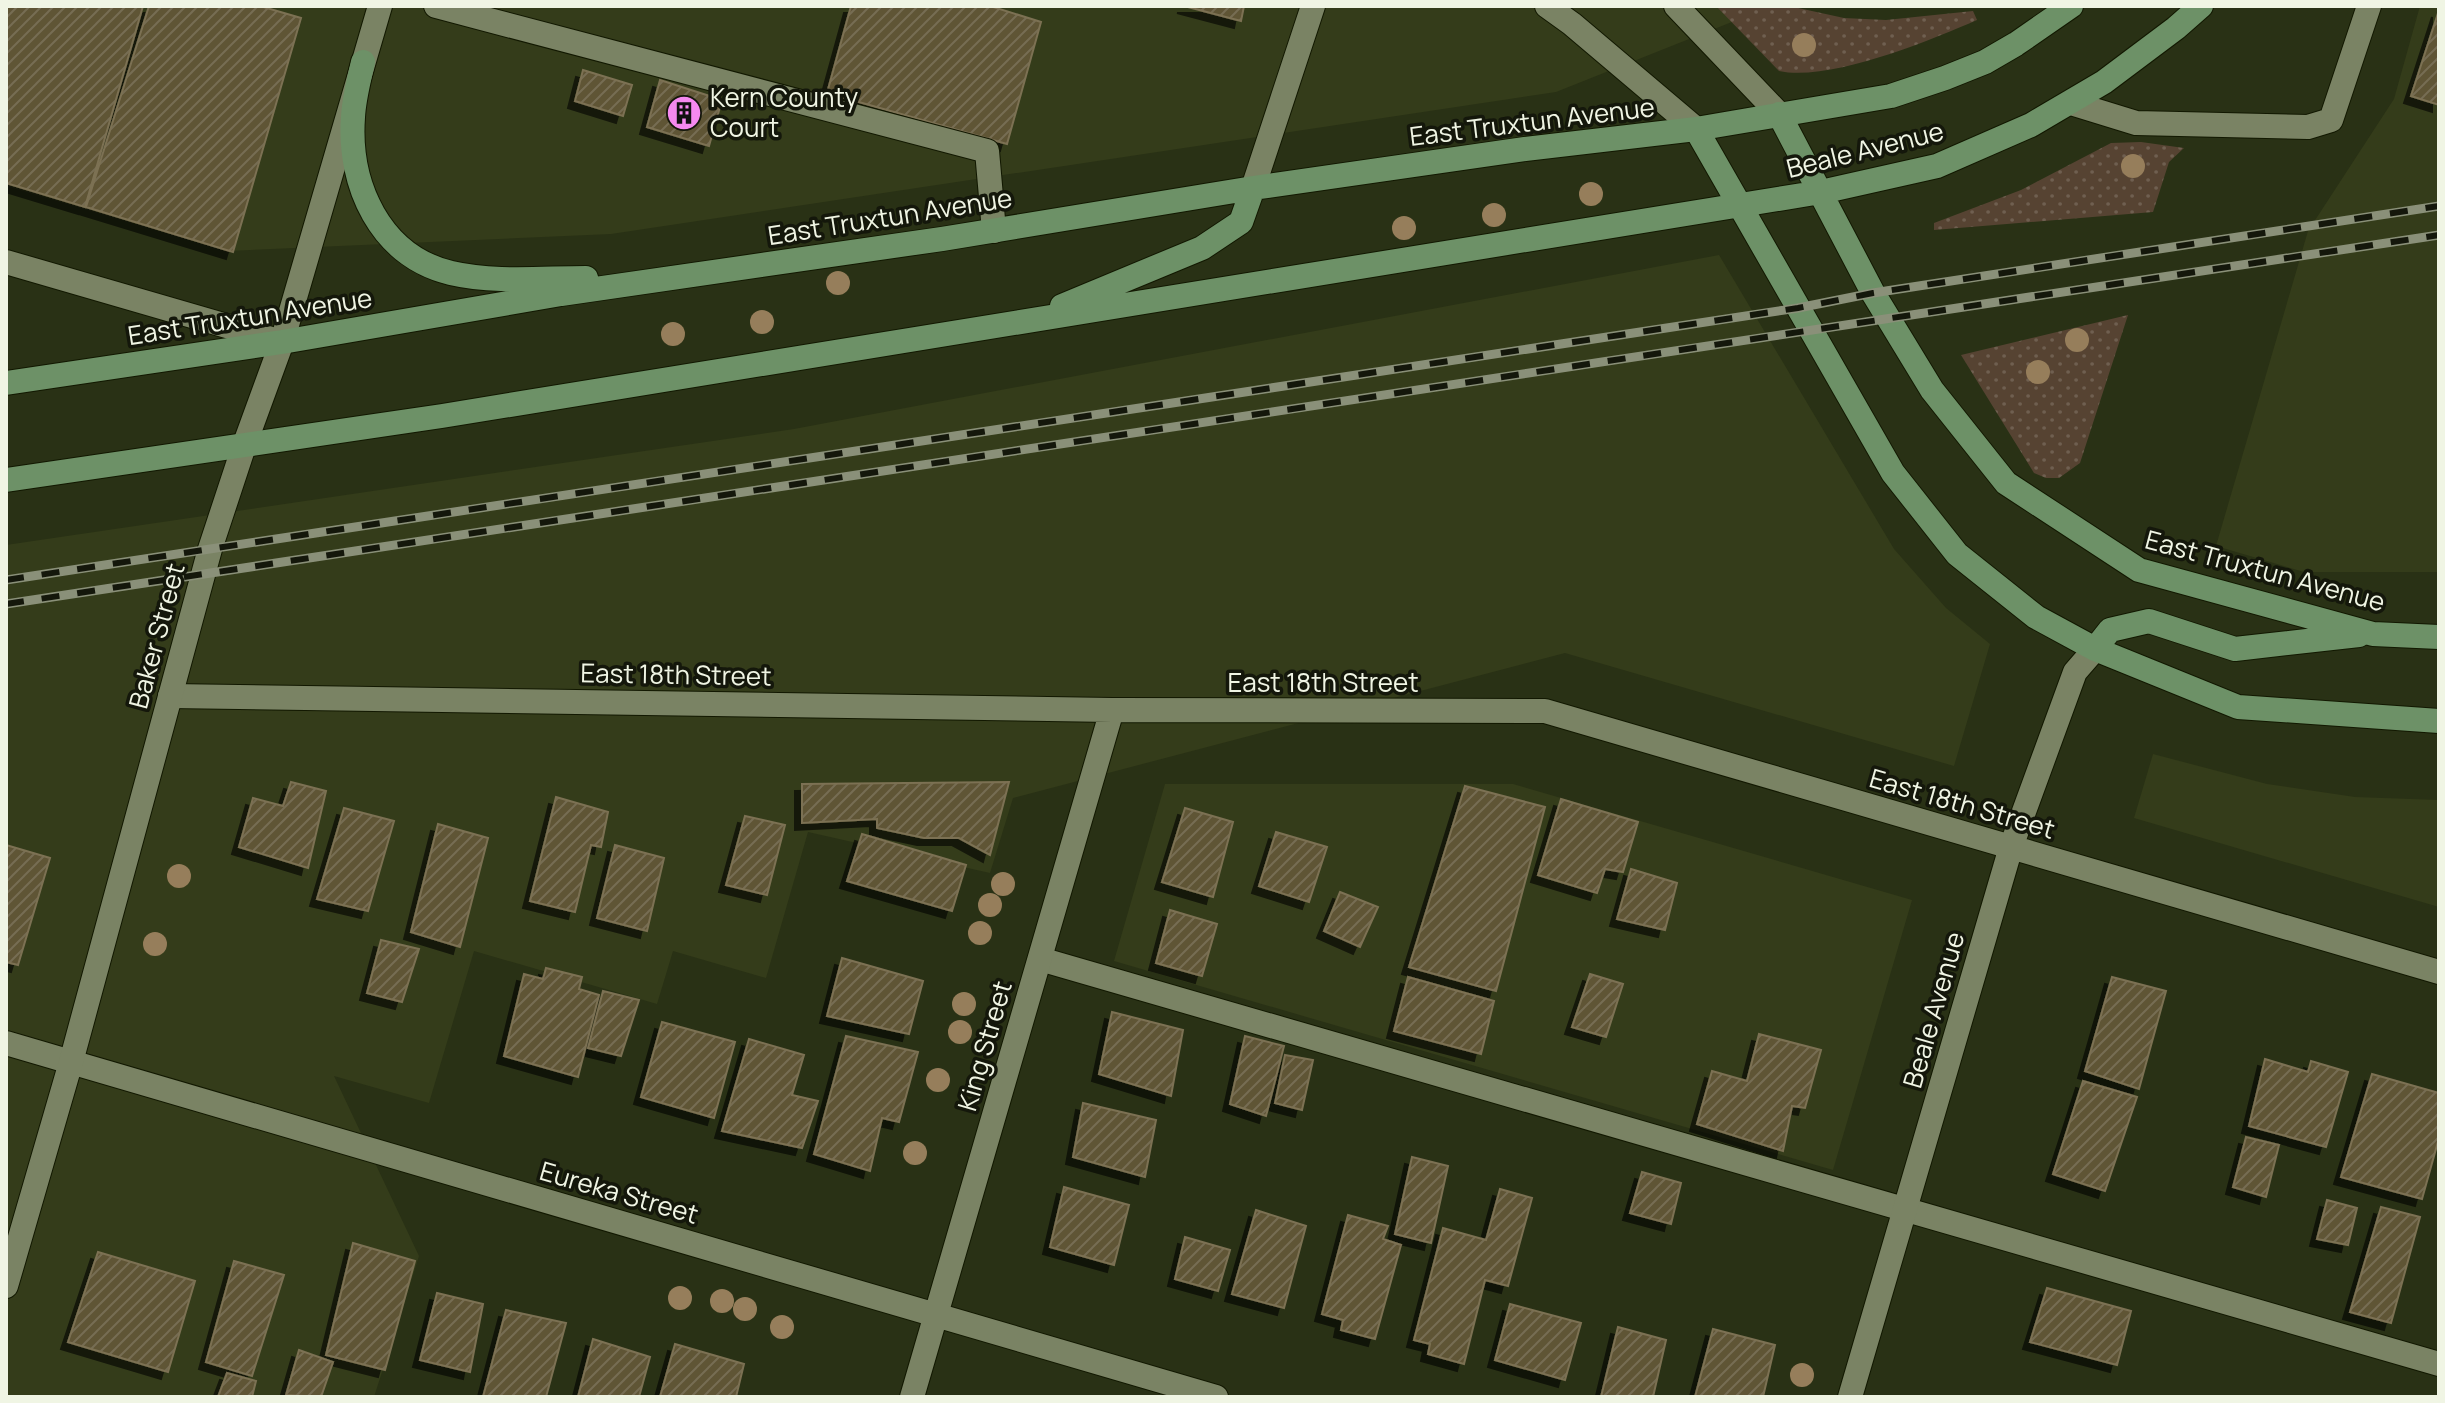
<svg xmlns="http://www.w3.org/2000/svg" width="2445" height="1403" font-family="Manrope,sans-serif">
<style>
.built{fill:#343c1a}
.grass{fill:url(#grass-dots)}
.building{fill:url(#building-hatch);stroke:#7c7153;stroke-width:2;filter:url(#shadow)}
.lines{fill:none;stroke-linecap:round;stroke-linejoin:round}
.service-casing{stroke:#121801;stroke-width:26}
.minor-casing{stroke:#121801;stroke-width:26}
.tertiary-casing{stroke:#121801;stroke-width:26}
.secondary-casing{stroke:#121801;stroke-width:26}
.service{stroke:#7a8364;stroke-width:24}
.minor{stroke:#7a8364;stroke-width:24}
.tertiary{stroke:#7a8364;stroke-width:24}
.secondary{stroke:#6d9167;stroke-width:24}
.rail-casing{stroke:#8a9079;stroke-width:9}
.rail{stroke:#14170b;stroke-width:6;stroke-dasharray:18;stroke-linecap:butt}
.tree{fill:#967e5b}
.labels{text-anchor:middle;stroke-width:7;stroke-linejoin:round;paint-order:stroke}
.poi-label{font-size:26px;fill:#f0f5e4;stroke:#14170b;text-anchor:start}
.street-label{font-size:26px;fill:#f0f5e4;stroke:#14170b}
</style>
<defs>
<pattern id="grass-dots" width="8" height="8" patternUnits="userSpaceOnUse" patternTransform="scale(2)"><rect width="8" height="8" fill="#564332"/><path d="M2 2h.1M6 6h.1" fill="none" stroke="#6f5f50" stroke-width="1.8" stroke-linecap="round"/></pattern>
<pattern id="building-hatch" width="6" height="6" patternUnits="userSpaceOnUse" patternTransform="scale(2)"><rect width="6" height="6" fill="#5f5436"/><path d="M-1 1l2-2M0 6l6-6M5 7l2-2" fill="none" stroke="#766d53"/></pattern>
<filter id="shadow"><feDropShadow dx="-7" dy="7" stdDeviation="0" flood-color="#0009"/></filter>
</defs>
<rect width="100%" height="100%" fill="#293115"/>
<!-- built -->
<path class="built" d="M6,6H1772L1556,92L611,234L227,251L6,186Z
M2420,6H2439V572H2304L2216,546L2308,231L2394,99Z
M1719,255L1894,549L1946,608L1990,644L1954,766L1565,653L1013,798L990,873L808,832L766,978L673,951L657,1004L474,951L429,1103L334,1076L419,1256L374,1397H6V545L794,429Z
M2153,754L2267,784L2355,797L2439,800V907L2134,818Z
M1165,784H1513L1912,900L1833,1170L1114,961Z"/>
<!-- grass -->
<path class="grass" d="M1716,6H1789L1844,18L1886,20L1973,11L1977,20C1929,41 1829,82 1779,71Z
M2141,142L2184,148L2169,162L2153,212L1934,230V223L2021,190L2111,143Z
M2128,315L2080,463L2059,478H2046L2034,473L1961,355Z"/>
<!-- building -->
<path class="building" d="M6,6H143L85,207L6,183Z
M149,6H260L301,18L233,252L86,207Z
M851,6H990L1041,22L1007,144L827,93Z
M1184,6H1244L1241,21Z
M2439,10V105L2411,96Z
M583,70L632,85L623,116L575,101Z
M660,80L722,100L709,146L647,127Z
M291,782L326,791L308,868L239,847L253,798L283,806Z
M1009,782L990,855L959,838H924L877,828V819L802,823V784Z
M1465,786L1545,807L1496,991L1409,967Z
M556,797L608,812L601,847L591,845L575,912L530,901Z
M1561,799L1638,822L1623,872L1605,869L1597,893L1538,875Z
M344,808L394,821L368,911L317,899Z
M1185,808L1233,822L1213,897L1162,882Z
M745,816L785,825L767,895L726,885Z
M438,824L488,838L460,947L411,932Z
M1276,832L1327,847L1309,902L1259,886Z
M862,834L966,865L952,911L847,881Z
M6,845L50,858L18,965L6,962Z
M615,845L664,858L647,931L597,918Z
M1631,869L1677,883L1665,930L1617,919Z
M1340,892L1378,907L1360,947L1324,931Z
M1170,910L1217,924L1202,976L1156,963Z
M381,940L419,949L402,1002L367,993Z
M842,958L923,981L909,1034L827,1016Z
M546,968L582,977L579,989L599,995L578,1077L504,1056L524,974L543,979Z
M1590,974L1623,984L1606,1037L1572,1027Z
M1408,977L1494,1001L1481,1054L1394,1031Z
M2112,977L2166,991L2139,1089L2085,1071Z
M603,991L639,1000L621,1056L588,1048Z
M1112,1012L1183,1030L1171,1096L1099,1074Z
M662,1022L735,1042L714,1118L641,1097Z
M1759,1034L1821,1050L1805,1108L1792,1106L1783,1151L1697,1124L1712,1071L1747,1081Z
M846,1036L918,1052L899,1122L882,1118L870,1171L814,1154Z
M1245,1036L1284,1046L1266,1116L1230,1104Z
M749,1039L804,1055L792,1095L818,1101L802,1148L722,1131Z
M1285,1055L1313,1060L1302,1110L1275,1103Z
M2265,1059L2308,1072L2311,1061L2348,1072L2326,1147L2249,1126Z
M2372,1074L2439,1093V1138L2422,1199L2341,1177Z
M2083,1081L2137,1097L2105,1191L2053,1174Z
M1083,1103L1156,1120L1145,1177L1073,1157Z
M2246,1137L2279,1145L2266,1197L2233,1187Z
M1412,1157L1448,1166L1431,1243L1395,1234Z
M1642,1172L1681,1183L1671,1224L1630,1213Z
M1064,1187L1129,1205L1114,1265L1050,1247Z
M1500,1189L1532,1198L1508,1286L1485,1280L1464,1364L1428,1354L1430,1344L1414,1340L1443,1228L1486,1240Z
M2327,1200L2357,1208L2348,1245L2317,1239Z
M2381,1207L2420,1217L2391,1323L2350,1312Z
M1256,1210L1306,1226L1284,1308L1232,1294Z
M1348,1215L1388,1226L1383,1239L1401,1245L1375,1339L1341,1330L1343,1320L1322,1314Z
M1185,1237L1230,1250L1218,1291L1175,1279Z
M353,1243L415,1261L385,1370L326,1355Z
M98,1252L195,1281L168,1372L68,1342Z
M234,1261L284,1275L252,1376L206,1362Z
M2047,1288L2131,1311L2117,1365L2030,1342Z
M437,1293L483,1304L470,1372L420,1360Z
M1510,1304L1581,1323L1565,1380L1495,1360Z
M506,1310L566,1323L546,1397H483Z
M1618,1327L1666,1340L1653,1397H1601Z
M1713,1329L1775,1345L1763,1397H1695Z
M593,1339L650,1357L639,1397H578Z
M675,1344L744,1364L736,1397H660Z
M299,1350L333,1362L321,1397L286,1395Z
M227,1373L256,1381L252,1397H218Z"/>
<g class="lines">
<!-- service casing -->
<g class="service-casing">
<path id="service" d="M436,6L987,151L994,231
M1040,959L2439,1364"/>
</g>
<!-- minor casing -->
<g class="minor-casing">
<path id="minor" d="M2071,103L2136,123L2308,127L2331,120L2369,6
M1253,188L1313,6
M170,696L1112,710L1545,711L2439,972
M6,1043L1216,1397
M912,1397L1112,710
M1850,1397L2011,847L2075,672L2095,649"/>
</g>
<!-- tertiary casing -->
<g class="tertiary-casing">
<path id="tertiary" d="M1547,6L1572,24L1696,129
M1676,6L1779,114
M6,262L282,342
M6,1286L71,1062L210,549L244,446L282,342L380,6"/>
</g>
<!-- secondary casing -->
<g class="secondary-casing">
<path id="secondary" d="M363,62C359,80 354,98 353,117C348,185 380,256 451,273C494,283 542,278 586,278
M1779,114L1873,293L1932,390L2006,483L2139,570L2373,634L2439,637
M1696,129L1893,473L1957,554L2036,617L2095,649L2238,707L2439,721
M1062,306L1202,248L1241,222L1253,188
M6,383L282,342L561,294L942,239L1253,188L1525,149L1696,129L1891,96L1945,78L1985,62L2016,44L2071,6
M6,480L442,416L1821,192L1937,166L2031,125L2104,82L2176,28L2201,6
M2095,649L2110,630L2149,621L2235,649L2359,635"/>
</g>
<!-- service -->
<use href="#service" class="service"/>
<!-- minor -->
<use href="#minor" class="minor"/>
<!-- tertiary -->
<use href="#tertiary" class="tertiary"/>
<!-- secondary -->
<use href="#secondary" class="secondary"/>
<!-- rail casing -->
<g class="rail-casing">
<path id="rail" d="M6,580L1798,308L1873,293L2439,206
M6,604L2439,235"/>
</g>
<!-- rail -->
<use href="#rail" class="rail"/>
</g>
<!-- trees -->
<g class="tree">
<circle cx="1804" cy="45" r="12"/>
<circle cx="2133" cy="166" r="12"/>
<circle cx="1591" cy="194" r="12"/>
<circle cx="1494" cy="215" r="12"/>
<circle cx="1404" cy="228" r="12"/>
<circle cx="838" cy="283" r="12"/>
<circle cx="762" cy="322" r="12"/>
<circle cx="673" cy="334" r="12"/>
<circle cx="2077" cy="340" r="12"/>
<circle cx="2038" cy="372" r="12"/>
<circle cx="179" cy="876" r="12"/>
<circle cx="1003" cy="884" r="12"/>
<circle cx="990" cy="905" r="12"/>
<circle cx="980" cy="933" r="12"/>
<circle cx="155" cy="944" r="12"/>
<circle cx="964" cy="1004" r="12"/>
<circle cx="960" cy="1032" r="12"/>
<circle cx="938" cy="1080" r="12"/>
<circle cx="915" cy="1153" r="12"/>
<circle cx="680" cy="1298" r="12"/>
<circle cx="722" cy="1301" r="12"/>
<circle cx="745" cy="1309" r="12"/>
<circle cx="782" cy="1327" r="12"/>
<circle cx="1802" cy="1375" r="12"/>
</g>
<!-- icons -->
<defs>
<g id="building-disc" transform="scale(1.8)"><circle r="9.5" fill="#f589ef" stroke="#14170b"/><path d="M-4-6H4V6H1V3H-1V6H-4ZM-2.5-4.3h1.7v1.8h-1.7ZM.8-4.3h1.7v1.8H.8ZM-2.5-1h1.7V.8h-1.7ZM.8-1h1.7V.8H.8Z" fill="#111"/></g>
</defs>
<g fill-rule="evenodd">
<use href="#building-disc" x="684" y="113"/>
</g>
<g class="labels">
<!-- poi labels -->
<g class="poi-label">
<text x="710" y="107">Kern County<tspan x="710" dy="30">Court</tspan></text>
</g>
<!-- street labels -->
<g class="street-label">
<text transform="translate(1532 122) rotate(-7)" y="9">East Truxtun Avenue</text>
<text transform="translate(1865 150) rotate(-14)" y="9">Beale Avenue</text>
<text transform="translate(890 217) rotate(-9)" y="9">East Truxtun Avenue</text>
<text transform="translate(250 317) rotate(-9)" y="9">East Truxtun Avenue</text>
<text transform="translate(2265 571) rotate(15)" y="9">East Truxtun Avenue</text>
<text transform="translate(157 636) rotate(-75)" y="9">Baker Street</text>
<text transform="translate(676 675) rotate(1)" y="9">East 18th Street</text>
<text x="1323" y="692">East 18th Street</text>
<text transform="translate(1962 804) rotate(16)" y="9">East 18th Street</text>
<text transform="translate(1934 1010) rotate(-74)" y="9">Beale Avenue</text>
<text transform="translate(985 1046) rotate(-74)" y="9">King Street</text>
<text transform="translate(619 1193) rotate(16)" y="9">Eureka Street</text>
</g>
</g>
<!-- border -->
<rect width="2445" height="1403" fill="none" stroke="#f0f5e4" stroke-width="16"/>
</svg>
